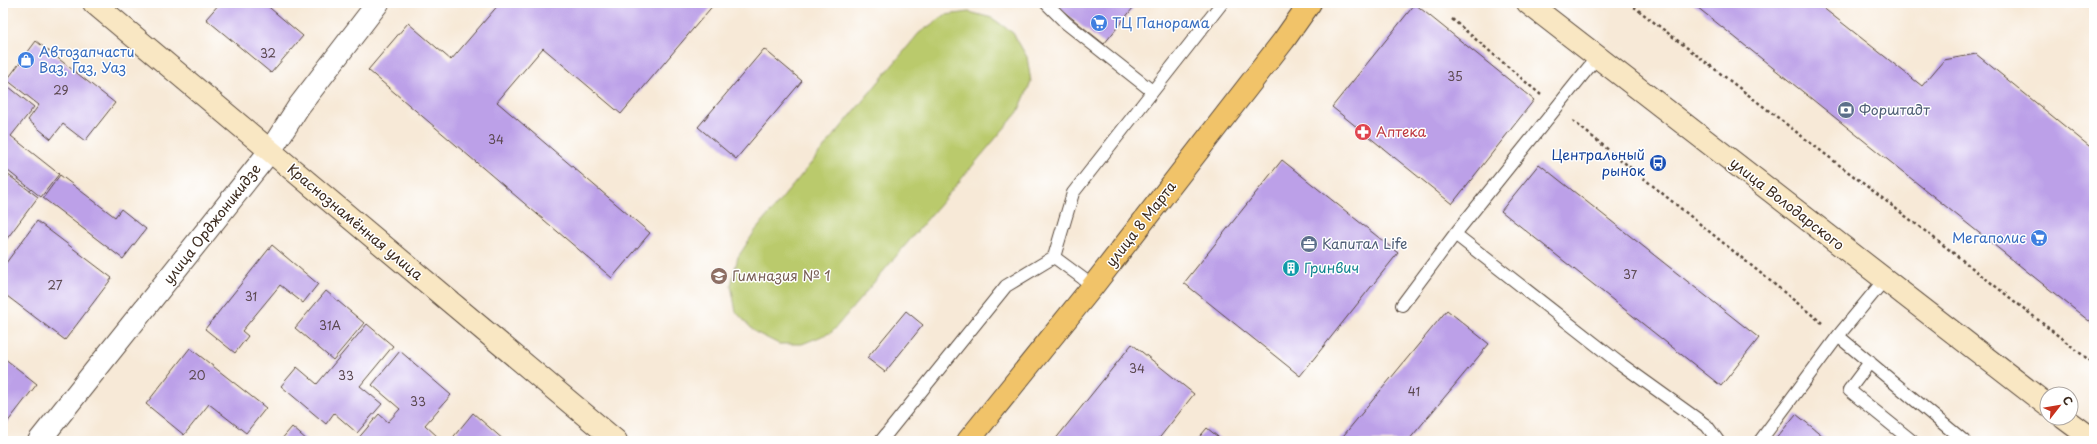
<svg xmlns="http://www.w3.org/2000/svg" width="2097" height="444" font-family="'Playpen Sans',sans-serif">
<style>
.grass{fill:#baca6c;stroke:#7a7a45}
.building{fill:#bca0e8}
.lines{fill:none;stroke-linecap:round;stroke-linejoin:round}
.lane-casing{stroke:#57473a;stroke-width:14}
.street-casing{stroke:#57473a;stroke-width:24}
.secondary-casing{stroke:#57473a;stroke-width:24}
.primary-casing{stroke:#57473a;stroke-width:24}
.path{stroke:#57473a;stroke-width:2.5;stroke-dasharray:3 3;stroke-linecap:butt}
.lane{stroke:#fff;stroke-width:12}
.street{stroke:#fff;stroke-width:22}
.secondary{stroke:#f9e7c3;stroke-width:22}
.primary{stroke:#f1c369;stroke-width:22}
.labels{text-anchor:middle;stroke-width:3;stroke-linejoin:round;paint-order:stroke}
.number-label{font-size:12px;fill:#5b4850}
.shop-label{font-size:14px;fill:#366cbe;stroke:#fff;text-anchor:start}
.service-label{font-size:14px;fill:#4e5e75;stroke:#fff;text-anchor:start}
.health-label{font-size:14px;fill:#be3a42;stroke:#fff;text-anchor:start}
.transit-label{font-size:14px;fill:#164399;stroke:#fff;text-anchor:end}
.street-label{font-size:14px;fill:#3b2a1e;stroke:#fff}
.culture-label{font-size:14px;fill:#0d838f;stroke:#fff;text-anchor:start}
.education-label{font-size:14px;fill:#785e54;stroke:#fff;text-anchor:start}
</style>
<rect width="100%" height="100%" fill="#fff"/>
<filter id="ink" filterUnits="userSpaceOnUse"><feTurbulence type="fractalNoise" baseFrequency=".025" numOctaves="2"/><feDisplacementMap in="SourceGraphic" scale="8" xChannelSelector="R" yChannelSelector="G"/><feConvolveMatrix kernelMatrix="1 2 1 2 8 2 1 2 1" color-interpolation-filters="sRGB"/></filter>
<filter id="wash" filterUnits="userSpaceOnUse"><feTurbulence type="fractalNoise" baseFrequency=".012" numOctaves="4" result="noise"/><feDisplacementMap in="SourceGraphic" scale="16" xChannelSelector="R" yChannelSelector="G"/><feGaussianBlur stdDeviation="0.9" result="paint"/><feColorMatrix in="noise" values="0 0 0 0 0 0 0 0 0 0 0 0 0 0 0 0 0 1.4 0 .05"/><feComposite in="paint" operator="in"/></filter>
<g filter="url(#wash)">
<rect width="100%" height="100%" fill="#f7e9d7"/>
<!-- grass -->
<path class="grass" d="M969,12L992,18L1013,33L1027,57L1031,82L1018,112L832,332L802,344H779L755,332L736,312L731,285L738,257L755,231L919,33L945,15Z"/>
<g id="blocks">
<!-- building -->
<path class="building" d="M220,3H264L303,36L271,73L206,19Z
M500,3H715L621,114L543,48L497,102L650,233L612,278L368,70L408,23L451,60Z
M1053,3H1137L1104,44Z
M1692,3H1817L1922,86L1944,60L1976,54L2094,150V325Z
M2086,3H2094V10Z
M1415,4L1534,100L1452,204L1332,107Z
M36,41L115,103L85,141L63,124L51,139L28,120L39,105L7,80Z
M764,49L802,81L736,159L698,127Z
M4,83L34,107L11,136L59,174L41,197L3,167Z
M1282,160L1398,253L1300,376L1184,283Z
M1539,164L1759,338L1721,386L1501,211Z
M3,171L38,197L3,244Z
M60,175L115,217L121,209L146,229L123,259L43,198Z
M37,221L112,278L65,340L3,293V267Z
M272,245L318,284L303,303L280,285L242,331L248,336L235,353L205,329Z
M326,291L364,323L333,360L295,328Z
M1447,310L1489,344L1408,441H1339Z
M906,311L923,325L885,372L867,358Z
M367,324L393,346L360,386L382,404L357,433L334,413L326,424L281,386L297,367L317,384Z
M1132,344L1194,394L1157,441H1054Z
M190,348L266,408L246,433L209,404L184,435L146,404Z
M400,351L451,395L425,425L438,437L435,441H356L379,414L388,422L400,409L372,385Z
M4,358L37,384L3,428V360Z
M473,413L505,441H450Z
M1796,414L1823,436L1828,441H1774Z
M292,427L308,441H280Z
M1207,428L1223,441H1196Z"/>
</g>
</g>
<g filter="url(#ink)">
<use href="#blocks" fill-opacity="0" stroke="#57473a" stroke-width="1"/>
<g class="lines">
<!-- lane casing -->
<g class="lane-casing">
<path id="lane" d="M1046,3L1066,23L1152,91
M1455,234L1618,362L1707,426L1718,441
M1054,257L1093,286
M1402,305L1455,234L1597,57
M1838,336L1964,441
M1870,362L1849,390L1912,441
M881,441L1006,286L1054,257L1073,193L1222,3
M1760,441L1838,336L1885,279"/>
</g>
<!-- street casing -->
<g class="street-casing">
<path id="street" d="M39,441L270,151L299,106L378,3"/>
</g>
<!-- secondary casing -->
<g class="secondary-casing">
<path id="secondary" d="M94,3L616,441
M1528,3L2047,405
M2064,418L2087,435L2094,438"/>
</g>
<!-- primary casing -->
<g class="primary-casing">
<path id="primary" d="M968,441L1093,286L1284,40L1310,3"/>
</g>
<!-- path -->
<path class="path" d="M1629,3L1947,248L2094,364
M1452,19L1541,95
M1573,121L1822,323"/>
<!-- lane -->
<use href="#lane" class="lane"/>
<!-- street -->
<use href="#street" class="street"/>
<!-- secondary -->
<use href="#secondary" class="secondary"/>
<!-- primary -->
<use href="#primary" class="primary"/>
</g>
</g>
<!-- icons -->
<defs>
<g id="supermarket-disc" transform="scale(0.9)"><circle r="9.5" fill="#3f7fe0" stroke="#fff"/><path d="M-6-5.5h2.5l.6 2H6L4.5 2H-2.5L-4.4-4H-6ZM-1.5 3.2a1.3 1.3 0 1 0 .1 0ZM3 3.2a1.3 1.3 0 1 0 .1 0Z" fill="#fff"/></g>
<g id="shop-disc" transform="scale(0.9)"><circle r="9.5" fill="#3f7fe0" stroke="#fff"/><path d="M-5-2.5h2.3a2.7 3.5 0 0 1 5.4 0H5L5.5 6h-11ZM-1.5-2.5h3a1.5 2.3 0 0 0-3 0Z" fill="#fff"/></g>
<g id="bank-disc" transform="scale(0.9)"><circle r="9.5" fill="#5c6f8a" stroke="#fff"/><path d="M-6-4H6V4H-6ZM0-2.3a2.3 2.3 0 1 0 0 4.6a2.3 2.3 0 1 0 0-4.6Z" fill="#fff"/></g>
<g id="pharmacy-disc" transform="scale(0.9)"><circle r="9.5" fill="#e0444e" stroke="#fff"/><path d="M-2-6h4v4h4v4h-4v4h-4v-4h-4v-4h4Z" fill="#fff"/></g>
<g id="bus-disc" transform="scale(0.9)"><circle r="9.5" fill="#1a4fb4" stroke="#fff"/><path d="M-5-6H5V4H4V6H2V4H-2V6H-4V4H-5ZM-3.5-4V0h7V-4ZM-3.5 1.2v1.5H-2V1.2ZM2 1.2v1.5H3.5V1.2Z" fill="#fff"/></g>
<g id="office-disc" transform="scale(0.9)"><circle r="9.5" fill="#5c6f8a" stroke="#fff"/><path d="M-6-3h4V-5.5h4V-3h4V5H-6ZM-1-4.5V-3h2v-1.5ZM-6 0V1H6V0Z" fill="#fff"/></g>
<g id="building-disc" transform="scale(0.9)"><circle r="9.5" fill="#0f9aa8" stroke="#fff"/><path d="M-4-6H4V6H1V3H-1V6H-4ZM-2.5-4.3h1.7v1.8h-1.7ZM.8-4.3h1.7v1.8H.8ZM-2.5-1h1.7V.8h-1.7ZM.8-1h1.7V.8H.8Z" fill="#fff"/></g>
<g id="school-disc" transform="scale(0.9)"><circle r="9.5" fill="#8d6e63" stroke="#fff"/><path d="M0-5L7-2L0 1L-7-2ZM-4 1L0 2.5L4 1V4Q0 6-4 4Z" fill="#fff"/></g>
</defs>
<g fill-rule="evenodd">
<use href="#supermarket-disc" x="1099" y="23"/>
<use href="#shop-disc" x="26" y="60"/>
<use href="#bank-disc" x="1846" y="110"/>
<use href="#pharmacy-disc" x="1363" y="132"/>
<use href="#bus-disc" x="1658" y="163"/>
<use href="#supermarket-disc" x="2039" y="238"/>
<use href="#office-disc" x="1309" y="244"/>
<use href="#building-disc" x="1291" y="268"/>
<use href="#school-disc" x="719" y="276"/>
</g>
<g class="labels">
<!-- number labels -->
<g class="number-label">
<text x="268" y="58">32</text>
<text x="1455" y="81">35</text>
<text x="61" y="95">29</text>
<text x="496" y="144">34</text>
<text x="1630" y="279">37</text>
<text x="55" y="290">27</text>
<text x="251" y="301">31</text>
<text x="330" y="330">31А</text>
<text x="1137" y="373">34</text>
<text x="197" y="380">20</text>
<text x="346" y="380">33</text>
<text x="1414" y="396">41</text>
<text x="418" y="406">33</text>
</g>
<!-- shop labels -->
<g class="shop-label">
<text x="1112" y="28">ТЦ Панорама</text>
<text x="39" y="57">Автозапчасти<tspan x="39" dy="16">Ваз, Газ, Уаз</tspan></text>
<text x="2026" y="243" text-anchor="end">Мегаполис</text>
</g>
<!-- service labels -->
<g class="service-label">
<text x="1859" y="115">Форштадт</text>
<text x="1322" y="249">Капитал Life</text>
</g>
<!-- health labels -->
<g class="health-label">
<text x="1376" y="137">Аптека</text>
</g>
<!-- transit labels -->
<g class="transit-label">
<text x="1645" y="160">Центральный<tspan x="1645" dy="16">рынок</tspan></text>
</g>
<!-- street labels -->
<g class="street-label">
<text transform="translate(1787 204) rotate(38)" y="5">улица Володарского</text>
<text transform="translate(355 222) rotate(40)" y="5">Краснознамённая улица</text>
<text transform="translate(212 224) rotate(-52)" y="5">улица Орджоникидзе</text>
<text transform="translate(1141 224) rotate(-52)" y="5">улица 8 Марта</text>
</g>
<!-- culture labels -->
<g class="culture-label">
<text x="1304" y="273">Гринвич</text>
</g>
<!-- education labels -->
<g class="education-label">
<text x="732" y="281">Гимназия № 1</text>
</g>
</g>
<!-- margin -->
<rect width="2097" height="444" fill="none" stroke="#fff" stroke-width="16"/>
<!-- north arrow -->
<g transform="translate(2059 406) rotate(59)"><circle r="19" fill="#ffffff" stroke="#b1aaa5"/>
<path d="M0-3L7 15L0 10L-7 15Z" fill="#c8321e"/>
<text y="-6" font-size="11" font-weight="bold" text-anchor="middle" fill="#3b2a1e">С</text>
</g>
</svg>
